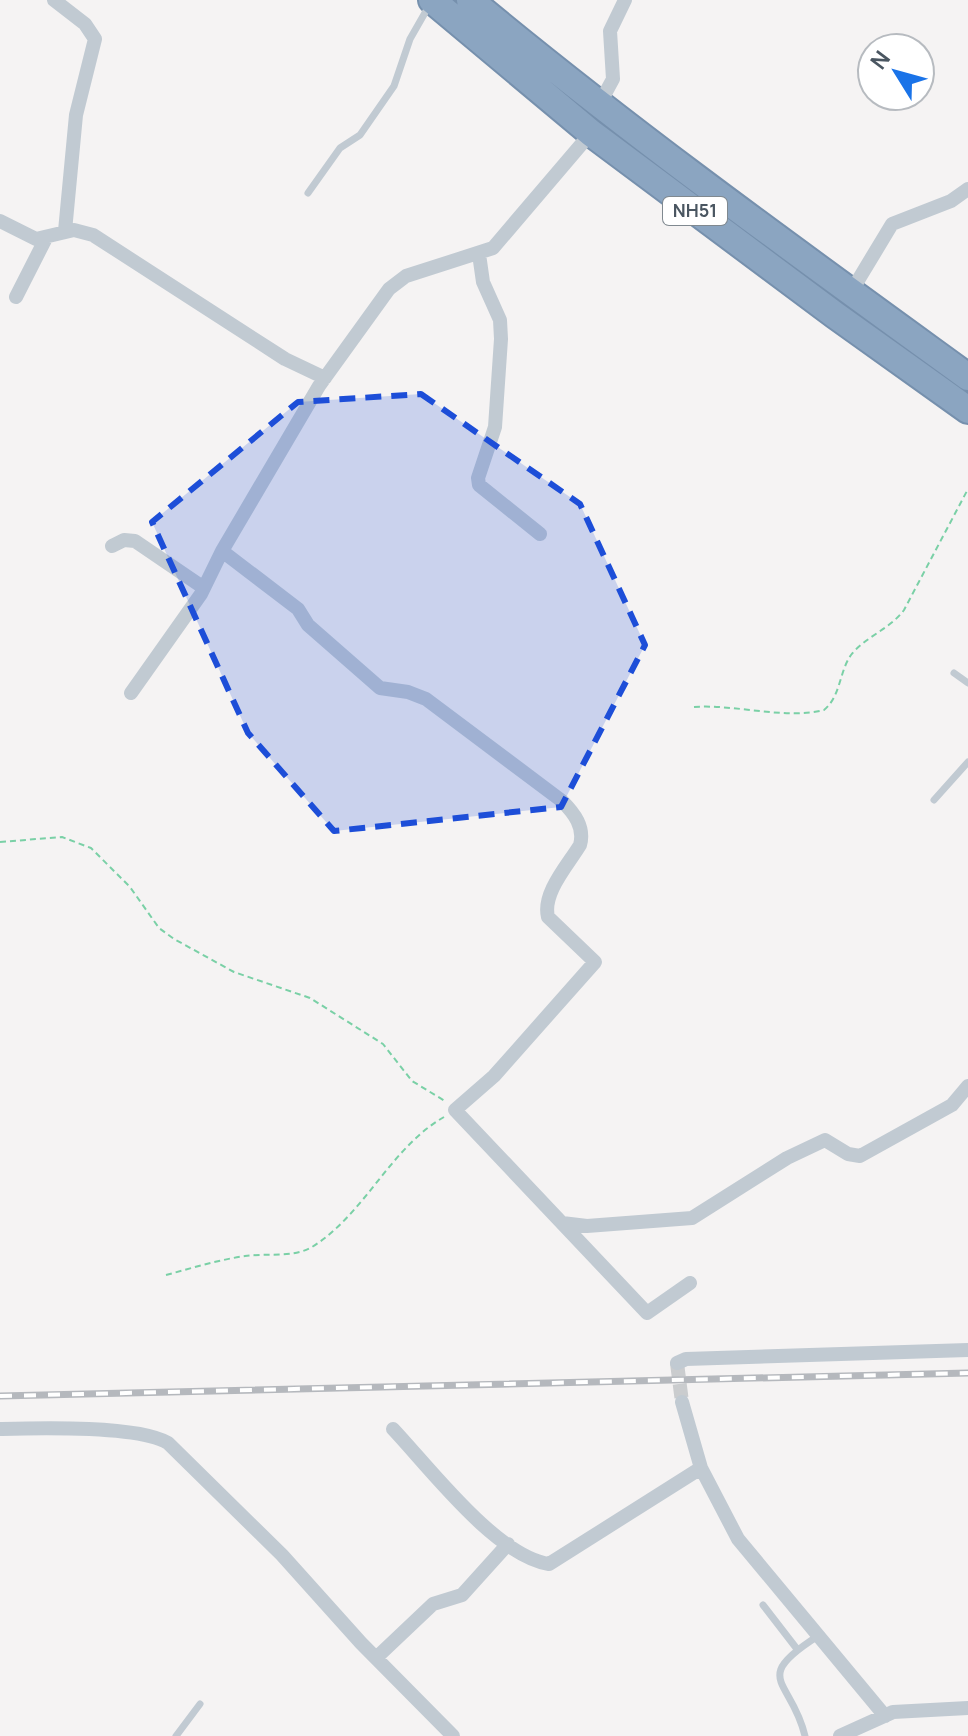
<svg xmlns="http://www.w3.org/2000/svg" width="968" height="1736" font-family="Manrope,sans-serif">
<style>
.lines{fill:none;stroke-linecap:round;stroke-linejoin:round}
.street-tunnel{stroke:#caccce;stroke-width:14;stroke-dasharray:14 7;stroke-linecap:butt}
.highway-casing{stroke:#7690ad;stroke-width:30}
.path{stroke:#7ad0a6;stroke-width:2;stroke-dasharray:6 4;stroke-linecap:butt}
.lane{stroke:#c1cad2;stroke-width:7}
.street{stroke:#c1cad2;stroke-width:14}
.highway{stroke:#8ba5c1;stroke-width:26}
.rail-casing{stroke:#b5b8bd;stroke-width:7}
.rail{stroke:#fff;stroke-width:4;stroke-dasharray:12;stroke-linecap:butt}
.marked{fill:#1d4ed8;fill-opacity:0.2;stroke:#1d4ed8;stroke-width:6;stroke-dasharray:16 10;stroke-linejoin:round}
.labels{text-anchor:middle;stroke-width:6;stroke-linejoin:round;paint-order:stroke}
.shield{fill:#fff;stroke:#808990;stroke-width:2}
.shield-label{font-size:18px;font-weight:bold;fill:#4a5661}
</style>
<rect width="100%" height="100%" fill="#f5f3f3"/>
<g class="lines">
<!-- street-tunnel -->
<path class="street-tunnel" d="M677,1363L682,1402"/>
<!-- highway casing -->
<g class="highway-casing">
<path id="highway" d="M432,0L591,133L835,315L968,410
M470,0C630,133 800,255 968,377"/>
</g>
<!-- path -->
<path class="path" d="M694,707C736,704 786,720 824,710C841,696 839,672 851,655C865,637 890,629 904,610L968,489
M0,842L62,837L91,848L130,887L159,928L174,939L234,972L310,998L383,1044L412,1081L445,1101
M166,1275C192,1268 218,1260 245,1256C266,1253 293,1258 312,1247C365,1214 390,1148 444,1117"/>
<!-- lane -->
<path class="lane" d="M308,193L340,148L360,135L394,86L410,39L430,4
M954,673L968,683
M934,800L968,762
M763,1605L797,1649
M176,1736L200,1704
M805,1736C792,1679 749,1680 818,1636"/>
<!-- street -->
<path class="street" d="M54,0L85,24L95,39L76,115L65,231
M600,103L613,79L610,31L625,0
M0,221L36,239L74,230L93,235L285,359L325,378
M479,254L483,282L500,320L501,339L495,427L478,478L479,485L540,534
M851,292L892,224L951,201L968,189
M16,297L46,238
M112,546L124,540L135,541L204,588
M222,551L298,609L308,625L380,688L408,692L426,699L562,801C574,813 585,827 580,845C568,865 542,893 548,917L595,962L494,1076L455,1110L647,1313L690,1283
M131,693L201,594L222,551L319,386L389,289L406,276L493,248L591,133
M562,1223L587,1226L692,1218L787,1158L825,1140L848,1154L860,1156L952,1105L968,1086
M677,1363L686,1359L968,1350
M682,1402L701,1468L738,1539L885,1716
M0,1429C38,1428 138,1425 168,1443L282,1555L361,1643L453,1736
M393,1429C429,1467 496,1556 549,1564L701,1468
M376,1658L433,1604L462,1595L508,1544
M840,1736L893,1712L968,1708"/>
<!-- highway -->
<use href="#highway" class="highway"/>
<!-- rail casing -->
<g class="rail-casing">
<path id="rail" d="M0,1396L968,1373"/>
</g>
<!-- rail -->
<use href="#rail" class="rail"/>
</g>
<!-- marked area -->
<path class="marked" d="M421,394L580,504L645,645L561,807L334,831L248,733L152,522L298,402Z"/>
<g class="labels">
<!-- shield labels -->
<rect class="shield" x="663" y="197" width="64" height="28" rx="6"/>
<g class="shield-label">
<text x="695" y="217">NH51</text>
</g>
</g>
<!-- north arrow -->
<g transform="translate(896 72) rotate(307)"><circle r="38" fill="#ffffff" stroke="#b7bbc0" stroke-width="2"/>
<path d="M0-6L14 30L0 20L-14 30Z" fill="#1a73e8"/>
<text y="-12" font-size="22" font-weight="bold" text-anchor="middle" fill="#4a5661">N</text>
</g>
</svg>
